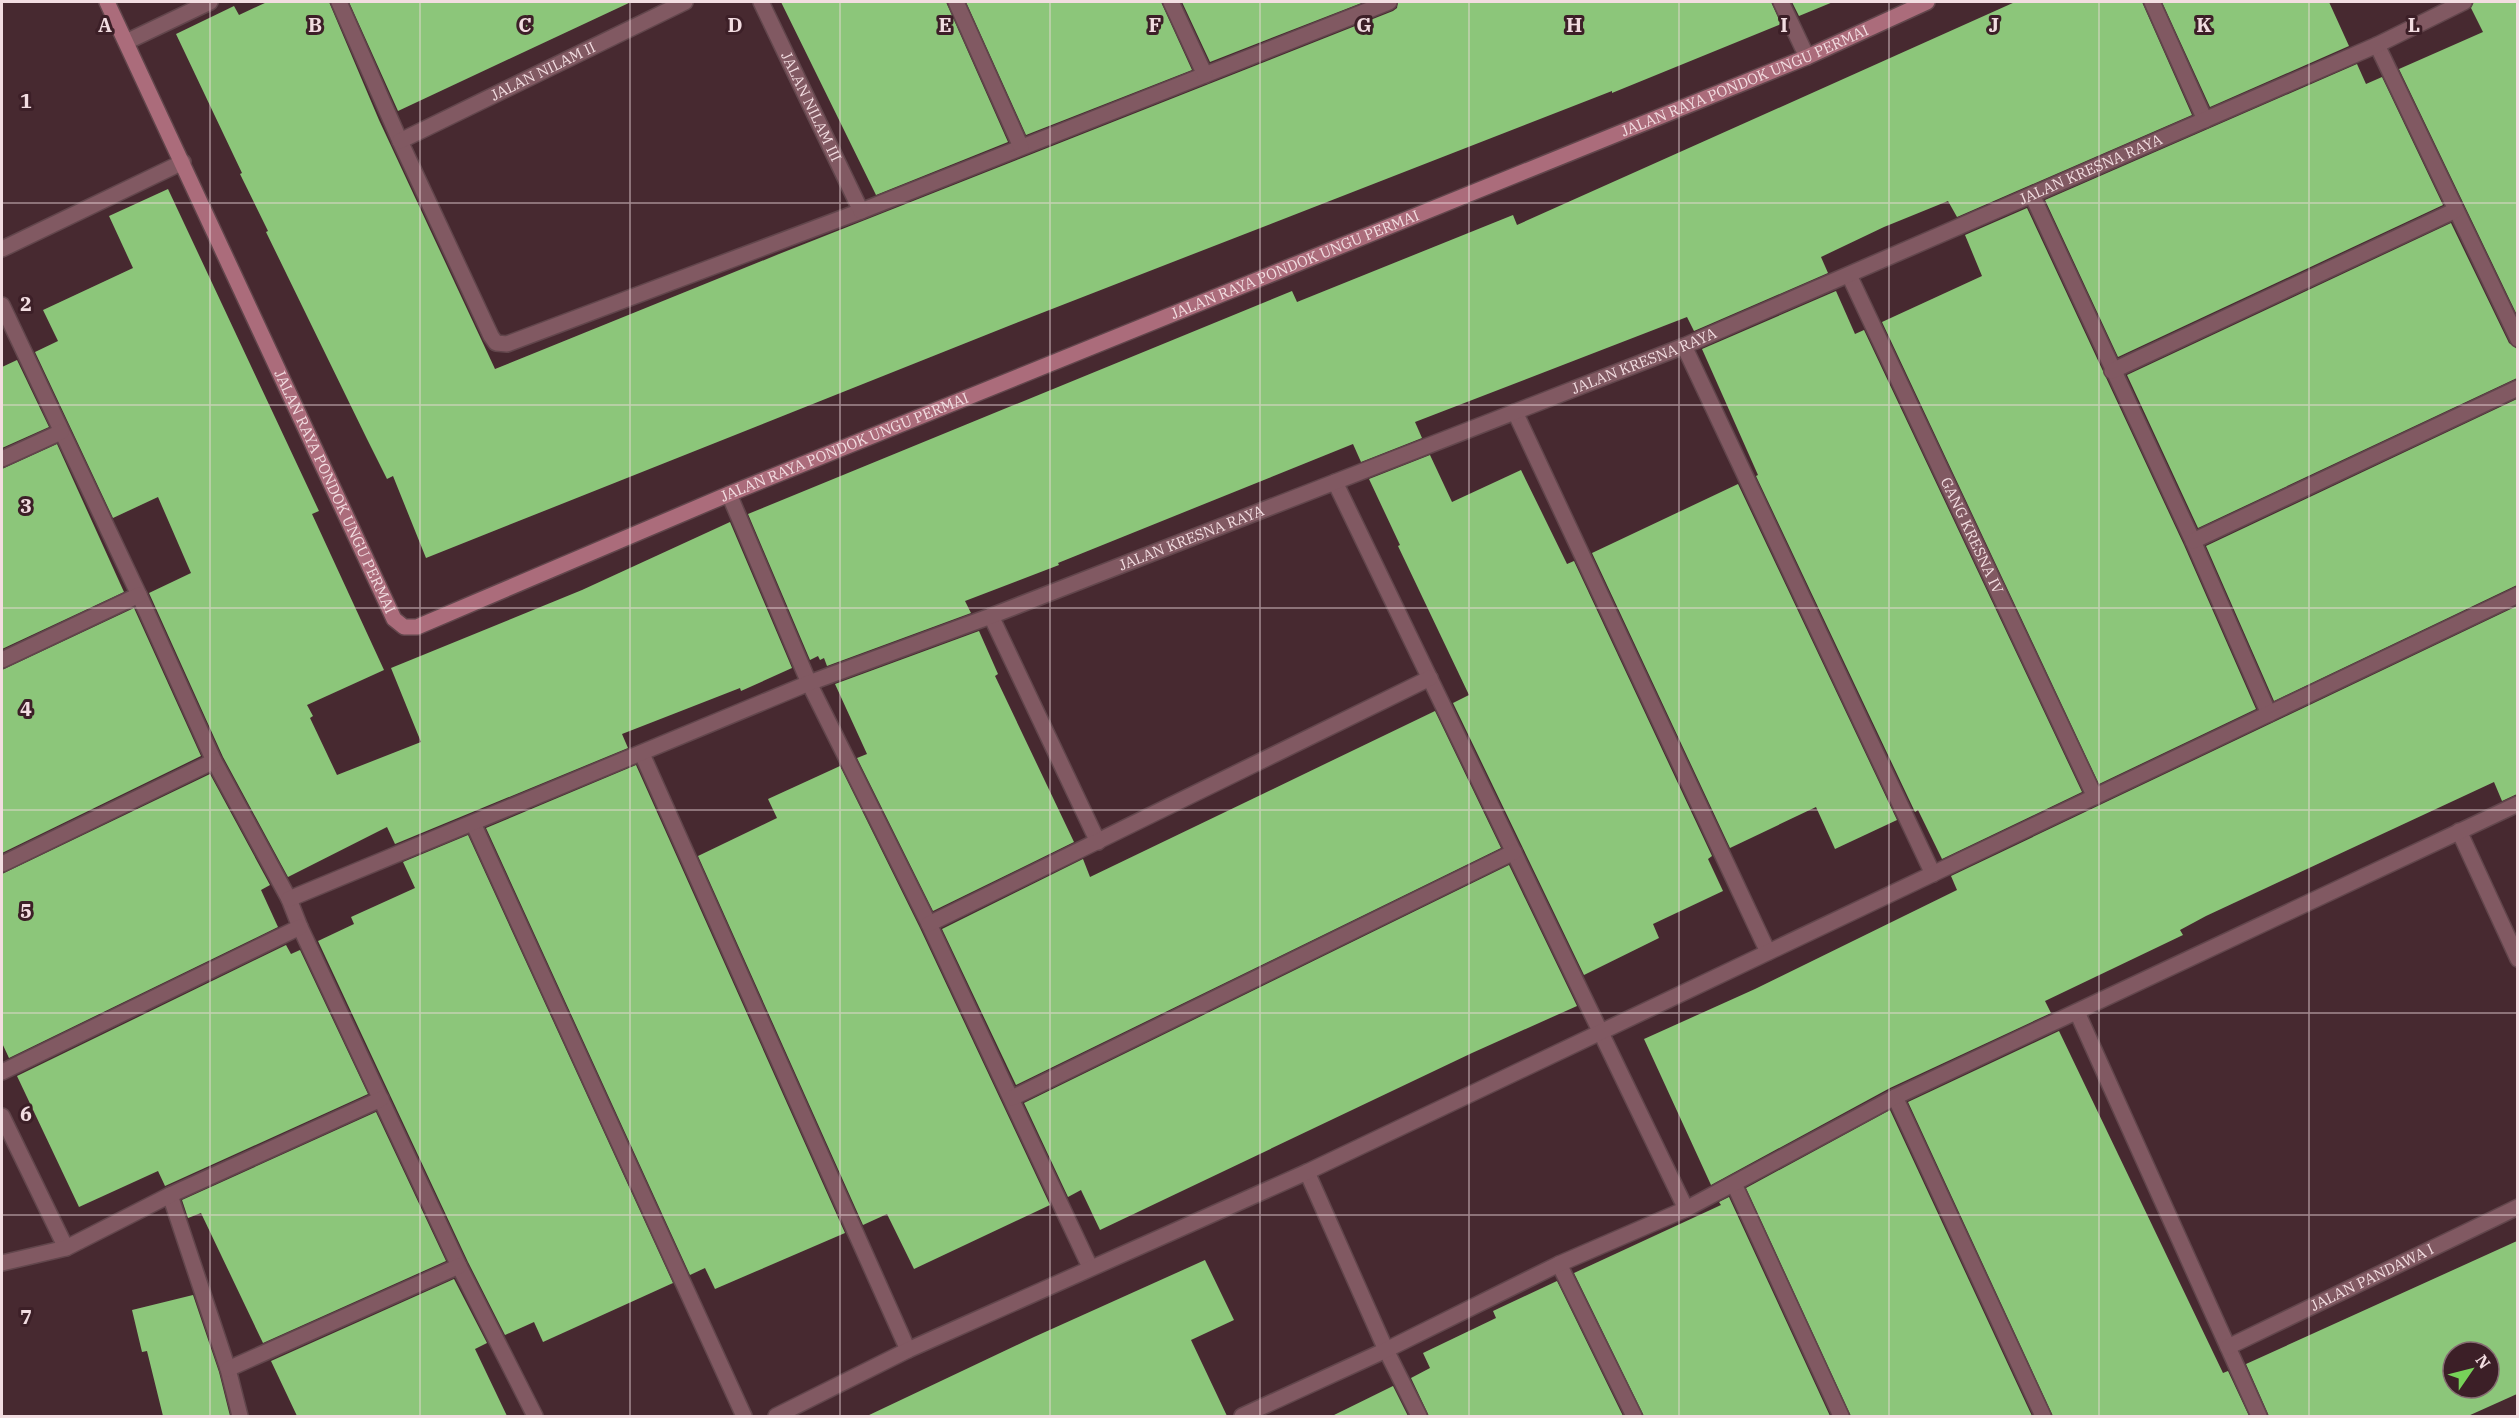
<svg xmlns="http://www.w3.org/2000/svg" width="2519" height="1418" font-family="'IBM Plex Serif',serif">
<style>
.building{fill:#8cc67a;fill-rule:evenodd}
.lines{fill:none;stroke-linecap:round;stroke-linejoin:round}
.street-casing{stroke:#62464c;stroke-width:18}
.secondary-casing{stroke:#62464c;stroke-width:18}
.street{stroke:#815962;stroke-width:15}
.secondary{stroke:#ab6c7b;stroke-width:15}
.grid{fill:none;stroke:#f2dde1;stroke-width:1.5;stroke-opacity:0.55}
.labels{text-anchor:middle;stroke-width:6;stroke-linejoin:round;paint-order:stroke}
.street-label{font-size:15px;fill:#f2dde1;stroke:#3c1f27}
.grid-label{font-size:20px;text-anchor:middle;font-weight:bold;fill:#f2dde1;stroke:#3c1f27;stroke-width:6;stroke-linejoin:round;paint-order:stroke}
</style>
<rect width="100%" height="100%" fill="#472930"/>
<!-- building -->
<path class="building" d="M267,2H329L379,120L495,369L779,254L1393,11L1397,8L1398,2H1771L1781,24L1612,93V91L1011,325L426,558L393,476L387,479L367,439L266,232L268,231L240,174L242,173L176,34L234,6L239,15Z
M349,2H631L398,111Z
M781,2H946L1008,142L876,195Z
M966,2H1161L1192,70L1026,135Z
M1182,2H1364L1210,62Z
M1792,2H1833L1799,16Z
M2015,2H2142L2192,115L1957,217L1948,201L1884,227L1821,257L1828,273L1694,331L1687,317L1415,422L1422,438L1361,462L1353,444L1058,563L1059,565L965,601L971,613L827,666L824,658L820,660L818,656L810,660L748,514L1292,291L1297,302L1513,215L1517,225Z
M2162,2H2329L2349,46L2210,107Z
M2474,2H2517V315L2399,69L2483,32L2471,8Z
M2357,64L2366,84L2382,77L2443,205L2118,357L2045,200Z
M168,189L319,511L312,514L384,670L307,705L313,716L310,718L337,775L421,742L391,668L582,590L730,522L792,668L741,691L740,688L622,734L628,748L395,844L387,827L288,877L223,757L149,593L191,573L158,497L113,518L35,352L58,341L43,310L133,268L109,216Z
M2027,208L2184,545L2256,709L2099,784L1882,322L1982,276L1965,235Z
M2451,223L2509,343L2517,349V378L2198,528L2127,375Z
M1836,291L1855,334L1864,330L2082,792L1942,859L1918,810L1915,812L1756,476L1758,475L1702,349Z
M17,360L49,427L2,448V367Z
M2517,399V585L2274,701L2206,546Z
M57,444L124,592L2,649V469Z
M1430,455L1452,502L1521,470L1567,564L1574,561L1712,856L1708,859L1723,891L1653,924L1659,938L1584,975L1453,703L1469,695L1398,546L1400,545L1369,479Z
M1738,484L1897,820L1835,849L1816,807L1730,848L1592,553Z
M2517,606V794L2502,801L2494,782L2206,916L2180,930L2183,935L2045,1001L2051,1013L1890,1088L1711,1185L1644,1039L1755,989L1957,890L1951,876Z
M134,608L201,756L2,853V670Z
M979,631L998,674L995,676L1074,842L933,911L857,758L867,754L835,684Z
M1435,711L1501,848L1016,1085L942,929L1083,859L1090,877Z
M636,765L845,1233L715,1289L705,1268L690,1275L486,828Z
M840,766L920,928L1050,1205L914,1269L887,1214L863,1225L698,856L777,818L768,799Z
M210,774L270,885L261,890L278,927L9,1058L2,1043V874Z
M468,835L673,1283L543,1342L534,1322L505,1335L468,1262L318,941L354,924L351,917L415,888L403,862Z
M1509,865L1577,1006L1472,1053L1100,1230L1081,1190L1068,1197L1024,1103Z
M286,945L291,954L300,950L368,1094L165,1186L158,1171L79,1207L17,1076Z
M2059,1031L2223,1373L2228,1371L2249,1416H2053L1908,1102Z
M1890,1110L2032,1416H1851L1746,1188Z
M376,1112L446,1261L263,1343L201,1213L188,1218L182,1200Z
M1729,1197L1830,1416H1644L1574,1273L1721,1205L1719,1202Z
M2517,1241V1394L2468,1416H2269L2246,1364ZM2453,1352H2489V1388H2453Z
M1205,1260L1234,1320L1191,1340L1227,1416H867L1034,1337Z
M454,1279L487,1343L475,1349L507,1416H297L271,1361Z
M1557,1281L1623,1416H1429L1411,1378L1430,1368L1423,1353L1496,1318L1493,1311Z
M193,1295L219,1372L230,1416H163L147,1351L142,1352L132,1310Z
M1393,1386L1408,1416H1332Z"/>
<g class="lines">
<!-- street casing -->
<g class="street-casing">
<g id="street">
<path d="M339,2L400,141L491,336L496,343L507,344L861,211L1389,2"/>
<path id="s1" d="M761,2L861,211"/>
<path d="M956,2L1021,147"/>
<path d="M1171,2L1205,75"/>
<path d="M1781,2L1807,57"/>
<path d="M2152,2L2205,120"/>
<path d="M126,42L210,2"/>
<path d="M2377,45L2518,339"/>
<path id="s2" d="M400,141L685,2"/>
<path d="M2032,195L2193,541L2269,714"/>
<path d="M2,249L183,162"/>
<path id="s3" d="M1849,275L2095,797"/>
<path d="M2,305L139,595L214,761L289,899L300,927L459,1266L535,1416"/>
<path d="M1684,346L1933,874"/>
<path d="M2112,371L2456,210"/>
<path d="M1515,412L1768,952"/>
<path d="M2,459L61,432"/>
<path d="M1335,482L1686,1209"/>
<path d="M729,494L809,683L929,924L1090,1267"/>
<path d="M2193,541L2518,388"/>
<path d="M991,616L1098,842"/>
<path d="M2,660L139,595"/>
<path d="M642,754L908,1350"/>
<path d="M473,823L744,1416"/>
<path d="M2459,831L2518,959"/>
<path d="M2,864L214,761"/>
<path id="s4" d="M289,899L809,683L991,616L1684,346L2377,45L2464,2"/>
<path d="M929,924L1430,678"/>
<path d="M2077,1012L2259,1416"/>
<path d="M2,1072L300,927"/>
<path d="M1895,1097L2043,1416"/>
<path d="M1012,1098L1514,852"/>
<path d="M2,1116L66,1248"/>
<path d="M1307,1172L1386,1350L1419,1416"/>
<path d="M1734,1184L1841,1416"/>
<path d="M170,1195L228,1369L240,1416"/>
<path d="M2,1263L66,1248L170,1195L381,1099"/>
<path d="M1559,1264L1634,1416"/>
<path id="s5" d="M2228,1347L2518,1207"/>
<path d="M228,1369L459,1266"/>
<path d="M776,1416L908,1350L1307,1172L2518,595"/>
<path d="M1242,1416L1386,1350L1559,1264L1686,1209L1895,1097L2518,804"/>
</g>
</g>
<!-- secondary casing -->
<g class="secondary-casing">
<g id="secondary">
<path id="s6" d="M107,2L394,619L404,627H417L729,494L1807,57L1927,2"/>
</g>
</g>
<!-- street -->
<use href="#street" class="street"/>
<!-- secondary -->
<use href="#secondary" class="secondary"/>
</g>
<!-- grid -->
<path class="grid" d="M210,2V1416M420,2V1416M630,2V1416M840,2V1416M1050,2V1416M1260,2V1416M1469,2V1416M1679,2V1416M1889,2V1416M2099,2V1416M2309,2V1416M2,203H2518M2,405H2518M2,608H2518M2,810H2518M2,1013H2518M2,1215H2518"/>
<g class="labels">
<!-- street labels -->
<g class="street-label">
<text dy="5" stroke="none"><textPath href="#s2" startOffset="159">JALAN NILAM II</textPath></text>
<text dy="5" stroke="none"><textPath href="#s6" startOffset="2142">JALAN RAYA PONDOK UNGU PERMAI</textPath></text>
<text dy="5" stroke="none"><textPath href="#s1" startOffset="116">JALAN NILAM III</textPath></text>
<text dy="5" stroke="none"><textPath href="#s4" startOffset="1944">JALAN KRESNA RAYA</textPath></text>
<text dy="5" stroke="none"><textPath href="#s6" startOffset="1656">JALAN RAYA PONDOK UNGU PERMAI</textPath></text>
<text dy="5" stroke="none"><textPath href="#s4" startOffset="1458">JALAN KRESNA RAYA</textPath></text>
<text dy="5" stroke="none"><textPath href="#s6" startOffset="1170">JALAN RAYA PONDOK UNGU PERMAI</textPath></text>
<text dy="5" stroke="none"><textPath href="#s6" startOffset="540">JALAN RAYA PONDOK UNGU PERMAI</textPath></text>
<text dy="5" stroke="none"><textPath href="#s3" startOffset="288">GANG KRESNA IV</textPath></text>
<text dy="5" stroke="none"><textPath href="#s4" startOffset="972">JALAN KRESNA RAYA</textPath></text>
<text dy="5" stroke="none"><textPath href="#s5" startOffset="160">JALAN PANDAWA I</textPath></text>
</g>
</g>
<g class="grid-label">
<text x="105" y="32">A</text>
<text x="315" y="32">B</text>
<text x="525" y="32">C</text>
<text x="735" y="32">D</text>
<text x="945" y="32">E</text>
<text x="1155" y="32">F</text>
<text x="1364" y="32">G</text>
<text x="1574" y="32">H</text>
<text x="1784" y="32">I</text>
<text x="1994" y="32">J</text>
<text x="2204" y="32">K</text>
<text x="2414" y="32">L</text>
<text x="26" y="108">1</text>
<text x="26" y="311">2</text>
<text x="26" y="513">3</text>
<text x="26" y="716">4</text>
<text x="26" y="918">5</text>
<text x="26" y="1121">6</text>
<text x="26" y="1324">7</text>
</g>
<!-- border -->
<rect width="2519" height="1418" fill="none" stroke="#f2dde1" stroke-width="6"/>
<!-- north arrow -->
<g transform="translate(2471 1370) rotate(55)"><circle r="28" fill="#3c1f27" stroke="#856b71" stroke-width="1.5"/>
<path d="M0-4.5L10 22L0 15L-10 22Z" fill="#77d259"/>
<text y="-9" font-size="16" font-weight="bold" text-anchor="middle" fill="#f2dde1">N</text>
</g>
</svg>
